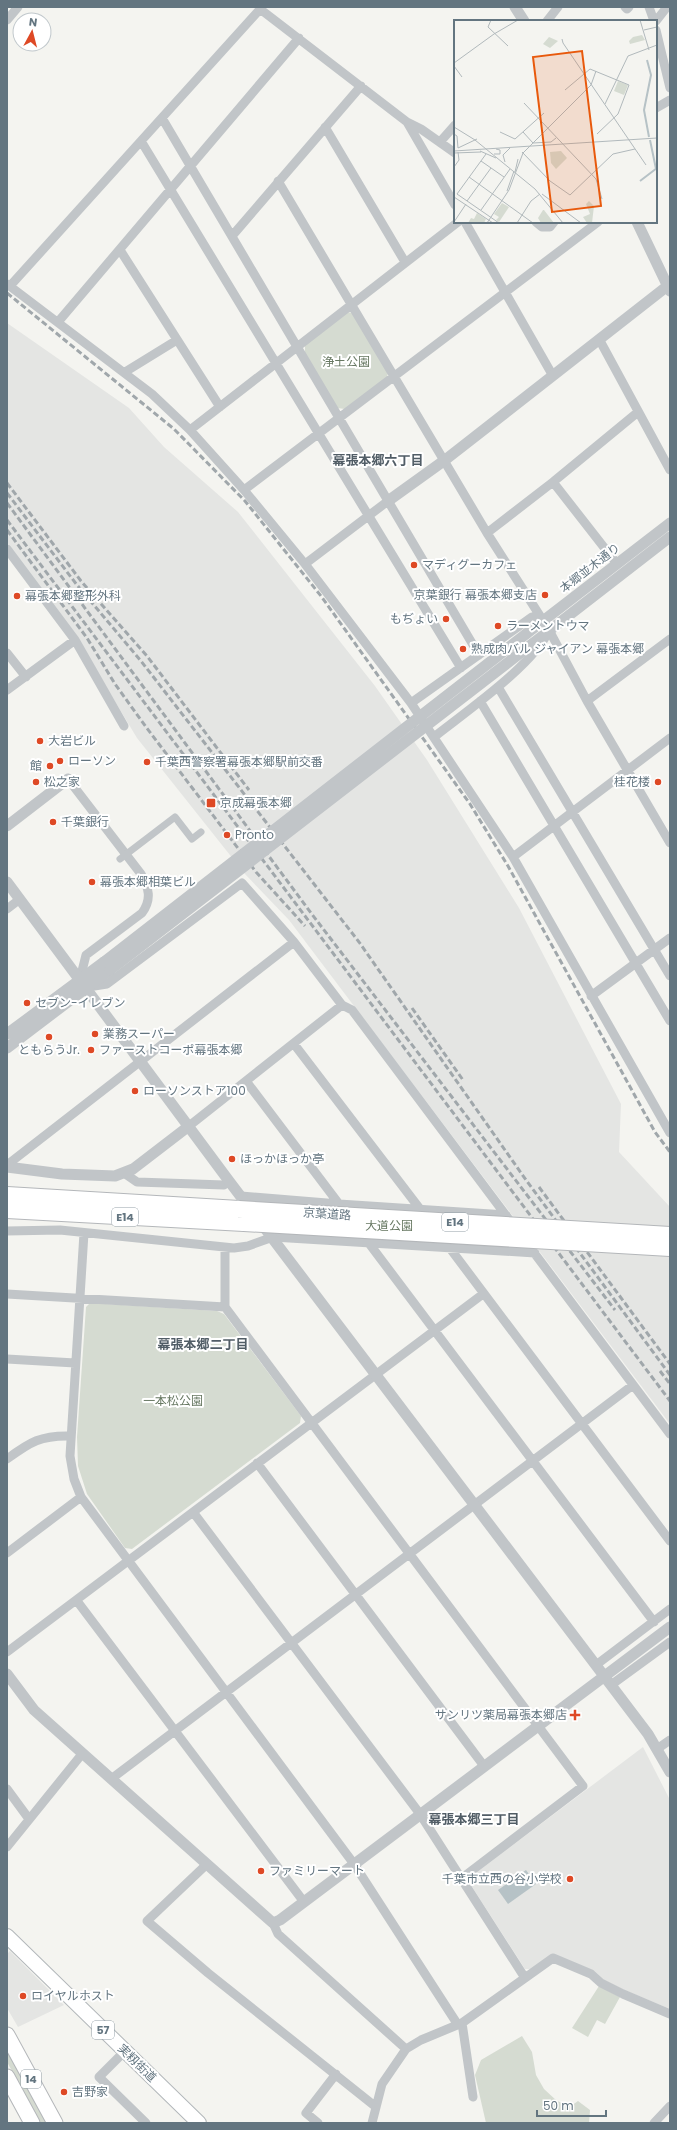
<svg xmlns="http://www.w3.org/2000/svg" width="677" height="2130" font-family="Poppins,'Noto Sans JP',sans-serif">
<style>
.built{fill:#e4e5e3}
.green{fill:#d5dbd1}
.water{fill:#b6c2c6}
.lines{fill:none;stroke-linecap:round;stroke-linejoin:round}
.primary-casing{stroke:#b2b7ba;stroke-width:16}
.trunk-casing{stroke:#b4b7ba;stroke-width:17}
.motorway-casing{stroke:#b4b7ba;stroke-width:18}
.minor{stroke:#c1c5c8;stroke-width:9}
.tertiary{stroke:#c1c5c8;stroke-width:11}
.primary{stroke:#fff;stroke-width:14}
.trunk{stroke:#fff;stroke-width:15}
.motorway{stroke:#fff;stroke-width:16}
.rail{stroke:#a0a7ab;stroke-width:3;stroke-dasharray:6 3;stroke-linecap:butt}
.motorway-bridge-casing{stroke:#b4b7ba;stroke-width:18;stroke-linecap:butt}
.pedestrian-bridge{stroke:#c1c5c8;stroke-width:7}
.tertiary-bridge{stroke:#c1c5c8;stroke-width:11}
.motorway-bridge{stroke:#fff;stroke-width:16}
.poi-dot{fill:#de4925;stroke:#fff;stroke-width:1.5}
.labels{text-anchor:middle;stroke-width:4;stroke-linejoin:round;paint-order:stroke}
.shield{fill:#fff;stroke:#929ea6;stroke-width:1}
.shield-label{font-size:11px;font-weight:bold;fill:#637580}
.park-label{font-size:12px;fill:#677862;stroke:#fff}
.poi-label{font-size:12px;fill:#637580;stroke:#fff;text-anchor:start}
.street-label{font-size:12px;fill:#637580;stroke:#fff}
.neighbourhood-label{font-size:13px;font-weight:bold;fill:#515d66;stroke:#fff}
.inset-river{fill:none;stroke:#b6c2c6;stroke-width:2}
.inset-road{fill:none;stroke:#b1b9bc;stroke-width:1}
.view{fill:#e8590c;fill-opacity:0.15;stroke:#e8590c;stroke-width:2}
.inset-edge{fill:none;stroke:#637580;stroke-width:2}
</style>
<rect width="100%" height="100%" fill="#f4f4f0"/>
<!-- built -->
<path class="built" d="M7,323L129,408L164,447L238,512L375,686L427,760L519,908L621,1104L619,1152L670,1207V1424L289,920L245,874L137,738L78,640L7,542Z
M643,1747L670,1800V2009L622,1989L602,1979L592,1970L553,1954L531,1969H525L469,1882L472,1876Z
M10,1951L64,2005L18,2027L7,2008V1954Z"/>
<!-- green -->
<path class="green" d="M347,312L353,313L388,372L387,378L345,409L337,408L305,353V345Z
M90,1303L217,1311L224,1314L301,1416L300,1423L132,1549L125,1548L87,1494L78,1466L77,1437L86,1307Z
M599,1986L620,1997L605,2024L597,2020L588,2037L572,2028Z
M522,2036L532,2052L536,2075L544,2089L557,2101L571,2106L578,2101L590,2110L589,2123H486L475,2075L481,2060Z
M7,2049L47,2123H41L7,2062Z"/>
<!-- water -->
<path class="water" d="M526,1870L536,1884L508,1904L498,1890Z"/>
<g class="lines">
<!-- primary casing -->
<g class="primary-casing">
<path id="primary" d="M7,1936L199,2123"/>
</g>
<!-- trunk casing -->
<g class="trunk-casing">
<path id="trunk" d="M7,2035L55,2123
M7,2077L32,2123"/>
</g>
<!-- motorway casing -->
<g class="motorway-casing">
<path id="motorway" d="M7,1195L239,1209
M7,1210L244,1223"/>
</g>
<!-- minor -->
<path class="minor" d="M625,7L627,9L629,7
M649,7L654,21
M260,9L407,122L421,129L455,153
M7,20L18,7
M547,21L558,7
M656,21L667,7
M656,30L670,88
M656,108L670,100
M162,118L479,655
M407,122L455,205
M325,127L405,262
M141,141L461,668
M440,142L455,125
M278,181L487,533L549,630L587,701L670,843
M465,222L553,376
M536,222L542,227H550L554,222
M232,236L361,86
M120,250L220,407
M7,284L152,394L190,430L244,490L305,564L411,703L513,857L670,1133
M10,286L262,7
M58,322L299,38
M599,339L670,470
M125,372L177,340
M190,430L458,222
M553,482L617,564
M244,490L598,222
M487,533L553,482L638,412
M7,549L75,640L124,726
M305,564L388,501
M7,653L26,677
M498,687L670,976
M7,690L75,640
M480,701L670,1021
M587,701L670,639
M411,703L532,617L543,621
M434,737C464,713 535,664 549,630
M68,779L141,874C149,888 152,899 142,913L86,955L80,979
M513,857L670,738
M7,909L20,899
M88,987L107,984L242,883L294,942L342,1005L352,1010L514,1226
M591,996L670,938
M294,1044L420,1209
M246,1081L339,1204
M189,1126L342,1005
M7,1165L294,942
M124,1173L137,1182L224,1185L229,1181
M241,1196L339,1204L506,1215
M7,1231L60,1230L234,1248L248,1246L273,1237L535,1253
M84,1233L70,1456L74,1479L81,1497L354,1864L458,2025
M523,1238L670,1434
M368,1242L654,1622
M449,1247L670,1541
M225,1248V1307L583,1786L462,1878
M7,1294L225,1307
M7,1359L75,1363
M7,1459C30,1442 41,1435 71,1436
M257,1463L484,1766
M193,1512L420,1814L525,1978
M7,1553L81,1497
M77,1601L304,1902
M7,1652L483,1294
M596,1665L670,1609
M611,1685L670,1642
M657,1749L670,1740
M111,1779L633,1385
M7,1789L29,1819
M7,1847L82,1754
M207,1864L147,1921L208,1973L376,2107
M273,1923L278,1934L406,2049
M462,2023L473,2097
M125,2051L99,2077L146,2123
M318,2123L306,2113L336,2074
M372,2123L382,2084L406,2049L421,2040L462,2023L553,1958L591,1974L601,1983L623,1994L670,2014
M654,2123L670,2106"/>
<!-- tertiary -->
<path class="tertiary" d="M515,7L524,21
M637,222L670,291
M388,501L445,460L670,284
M526,634L670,523
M532,644L670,537
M7,826L68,779
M7,882L229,1181L648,1734L670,1772
M7,1034L104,962
M7,1048L110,970
M7,1167L62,1174L115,1176L133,1169L189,1126
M7,1674L34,1710L273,1923L280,1920L670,1627"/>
<!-- primary -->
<use href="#primary" class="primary"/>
<!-- trunk -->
<use href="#trunk" class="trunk"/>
<!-- motorway -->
<use href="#motorway" class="motorway"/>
<!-- rail -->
<path class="rail" d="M7,293L174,429L245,501L321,596L470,804L508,866L655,1132L670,1152
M7,483L81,581L147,656L249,790
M7,493L77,585L141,661L359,942L526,1180L670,1375
M7,503L311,913L615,1310
M7,520L670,1401
M7,530L87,638L115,684L146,727L256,872L305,926
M412,1008L463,1080
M539,1187L670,1364
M660,1371L670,1384"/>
<!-- motorway-bridge casing -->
<g class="motorway-bridge-casing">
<path id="motorway-bridge" d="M239,1209L670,1235
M244,1223L670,1248"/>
</g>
<!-- pedestrian-bridge -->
<path class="pedestrian-bridge" d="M120,859L175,817L192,839L201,832"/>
<!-- tertiary-bridge -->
<path class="tertiary-bridge" d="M104,962L526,634
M110,970L532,644"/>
<!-- motorway-bridge -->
<use href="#motorway-bridge" class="motorway-bridge"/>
</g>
<!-- markers -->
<g class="poi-dot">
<circle cx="414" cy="565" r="4"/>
<circle cx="545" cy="595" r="4"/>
<circle cx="17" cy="596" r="4"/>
<circle cx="446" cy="619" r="4"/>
<circle cx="498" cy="626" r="4"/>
<circle cx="463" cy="649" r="4"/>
<circle cx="40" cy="741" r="4"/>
<circle cx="60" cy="761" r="4"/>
<circle cx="147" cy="762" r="4"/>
<circle cx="50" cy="766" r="4"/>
<circle cx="36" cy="782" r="4"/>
<circle cx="658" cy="782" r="4"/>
<rect x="206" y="798" width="10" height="10" rx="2"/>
<circle cx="53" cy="822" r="4"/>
<circle cx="227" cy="835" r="4"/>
<circle cx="92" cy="882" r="4"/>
<circle cx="27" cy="1003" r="4"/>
<circle cx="95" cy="1034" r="4"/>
<circle cx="49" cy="1037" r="4"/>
<circle cx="91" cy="1050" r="4"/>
<circle cx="135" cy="1091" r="4"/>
<circle cx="232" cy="1159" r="4"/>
<path d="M573 1709h4v4h4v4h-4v4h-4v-4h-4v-4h4z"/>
<circle cx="261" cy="1871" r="4"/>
<circle cx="570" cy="1879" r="4"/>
<circle cx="23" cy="1996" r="4"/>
<circle cx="64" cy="2092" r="4"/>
</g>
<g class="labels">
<!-- shield labels -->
<g class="shield">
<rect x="112" y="1208" width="26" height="18" rx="3"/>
<rect x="442" y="1213" width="26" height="18" rx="3"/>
<rect x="92" y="2021" width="22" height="18" rx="3"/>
<rect x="21" y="2070" width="20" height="18" rx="3"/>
</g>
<g class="shield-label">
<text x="125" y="1221">E14</text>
<text x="455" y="1226">E14</text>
<text x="103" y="2034">57</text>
<text x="31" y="2083">14</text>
</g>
<!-- park labels -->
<g class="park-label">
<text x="346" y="366">浄土公園</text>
<text x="389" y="1230">大道公園</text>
<text x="173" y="1405">一本松公園</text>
</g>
<!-- poi labels -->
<g class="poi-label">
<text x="422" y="569">マディグーカフェ</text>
<text x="537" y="599" text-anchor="end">京葉銀行 幕張本郷支店</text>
<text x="25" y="600">幕張本郷整形外科</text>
<text x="438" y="623" text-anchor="end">もぢょい</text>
<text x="506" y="630">ラーメントウマ</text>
<text x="471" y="653">熟成肉バル ジャイアン 幕張本郷</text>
<text x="48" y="745">大岩ビル</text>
<text x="68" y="765">ローソン</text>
<text x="155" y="766">千葉西警察署幕張本郷駅前交番</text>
<text x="42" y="770" text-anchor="end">館</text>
<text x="44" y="786">松之家</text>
<text x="650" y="786" text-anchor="end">桂花楼</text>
<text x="220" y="807">京成幕張本郷</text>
<text x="61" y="826">千葉銀行</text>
<text x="235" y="839">Pronto</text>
<text x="100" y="886">幕張本郷相葉ビル</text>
<text x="35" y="1007">セブン-イレブン</text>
<text x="103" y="1038">業務スーパー</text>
<text x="49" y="1054" text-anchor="middle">ともらうJr.</text>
<text x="99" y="1054">ファーストコーポ幕張本郷</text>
<text x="143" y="1095">ローソンストア100</text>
<text x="240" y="1163">ほっかほっか亭</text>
<text x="567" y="1719" text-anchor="end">サンリツ薬局幕張本郷店</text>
<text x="269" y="1875">ファミリーマート</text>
<text x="562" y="1883" text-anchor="end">千葉市立西の谷小学校</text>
<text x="31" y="2000">ロイヤルホスト</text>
<text x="72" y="2096">吉野家</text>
</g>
<!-- street labels -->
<g class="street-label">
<text transform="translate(590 568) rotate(-38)" y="4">本郷並木通り</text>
<text transform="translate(327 1214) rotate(4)" y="4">京葉道路</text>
<text transform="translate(137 2063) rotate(44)" y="4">実籾街道</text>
</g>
<!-- neighbourhood labels -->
<g class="neighbourhood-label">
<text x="378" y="465">幕張本郷六丁目</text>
<text x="203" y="1349">幕張本郷二丁目</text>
<text x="474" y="1824">幕張本郷三丁目</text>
</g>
</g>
<!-- overview -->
<g transform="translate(454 20)">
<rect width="203" height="203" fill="#f4f4f0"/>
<path d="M188,15L191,20L176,24L175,21L179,17ZM95,17L104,21L96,28L89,24ZM164,61L174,65L170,75L160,71ZM107,131L113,138L102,149L97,143L96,132ZM135,181L140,186L138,203H133L129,197L136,194L132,184ZM48,183L55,187L45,202L42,200L45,197L40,194ZM89,190H90L100,203H87L84,198ZM23,193L32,199L30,203H14L17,198L20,199Z" fill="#d5dbd1"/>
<path class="inset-river" d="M193,40L197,55L190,90L195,117M196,120L202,149M186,161L203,148"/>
<path class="inset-road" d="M37,0L34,7L54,26M186,0L195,30M190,10L203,7M108,19L109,23L192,145M0,43L40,14L64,0M0,46L8,57M111,70L136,49L175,65L164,94L143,114M70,83L142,159L148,179M151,84L174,36L203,25M0,107L21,120L81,169L109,203M46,112L61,119L90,93M69,112L79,123L97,122L102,118M0,114L3,116L4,128M4,128L23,119M0,131L203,118M26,131L42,138M68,132L96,161L116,175L159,134L181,129M0,133L27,132M32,134L3,174L45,203M40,134H46V130L42,129M27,141L50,157M51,142L49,135L56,128M0,147L5,140L4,132M61,152L64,139M15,157L79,203M53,171L60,151M88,174L127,203M0,177L39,203M13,181L37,148M27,190L56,149M0,202L12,184M33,203L55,170L69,133L137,65L142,51M63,203L77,181L86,174"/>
<path class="view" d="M128,31L147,186L98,192L79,37Z"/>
<rect width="203" height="203" class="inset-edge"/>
</g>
<!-- border -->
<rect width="677" height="2130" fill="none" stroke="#637580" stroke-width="16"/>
<!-- north arrow -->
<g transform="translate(32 32) rotate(7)"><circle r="19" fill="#ffffff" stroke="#c1c8cc"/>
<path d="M0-3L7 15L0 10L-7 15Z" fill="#de4925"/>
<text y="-6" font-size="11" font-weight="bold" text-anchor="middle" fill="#637580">N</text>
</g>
<!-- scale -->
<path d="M537 2110v6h69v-6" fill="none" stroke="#637580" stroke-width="2"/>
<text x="543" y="2110" font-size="12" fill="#637580" stroke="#ffffff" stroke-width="3" paint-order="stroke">50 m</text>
</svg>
